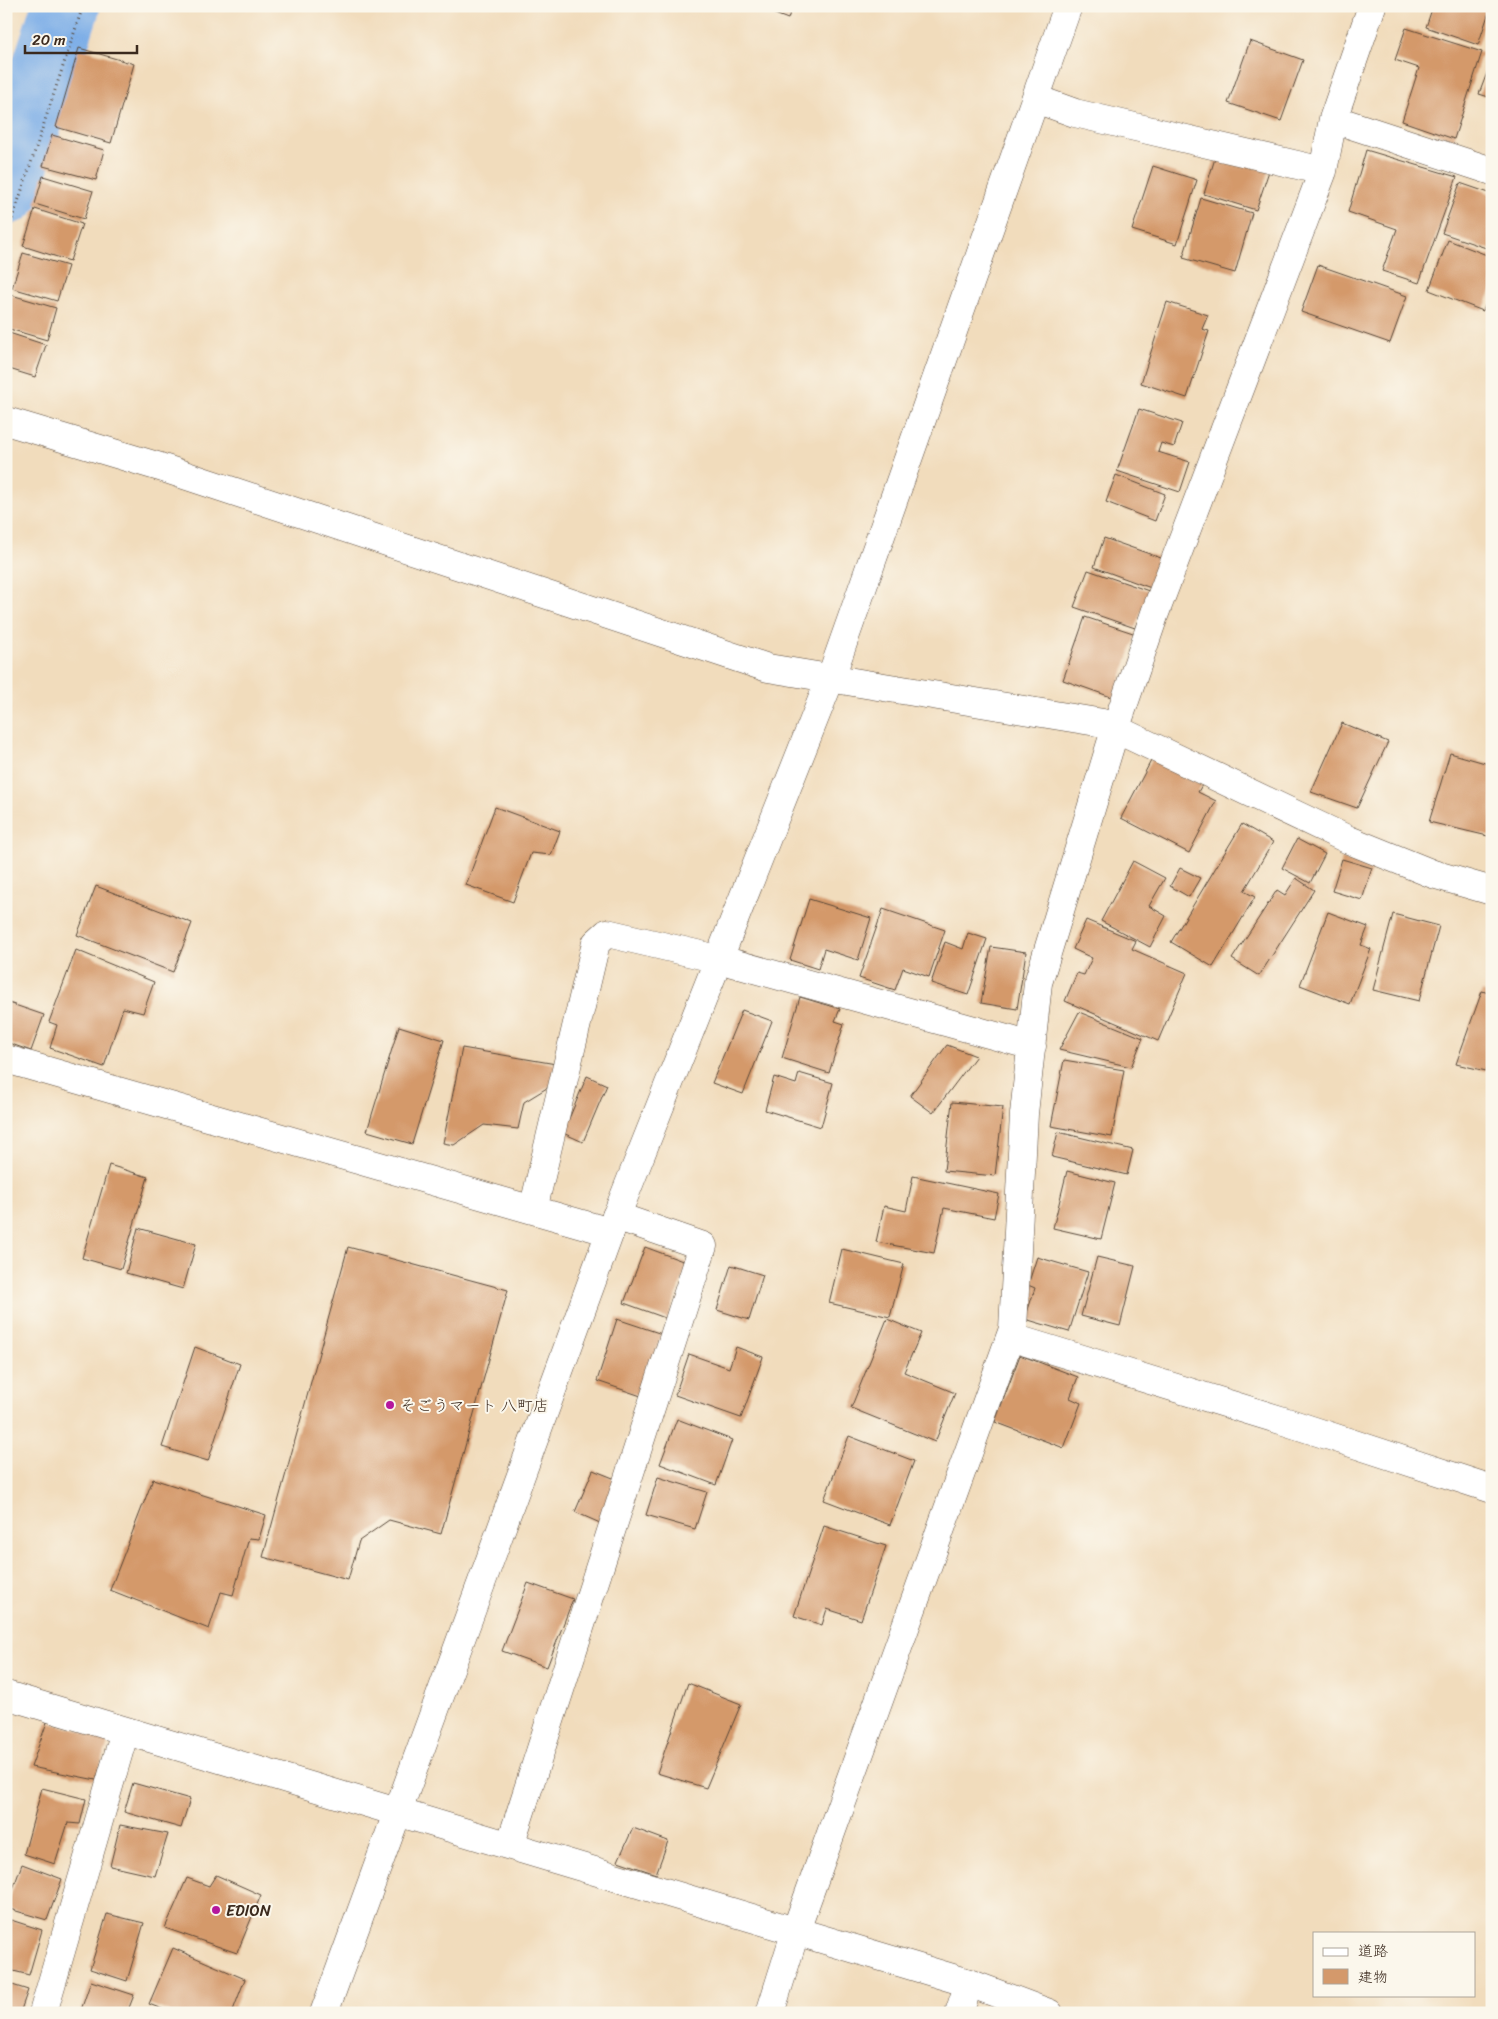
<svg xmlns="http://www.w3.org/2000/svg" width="1498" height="2019" font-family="Sriracha,'Klee One',sans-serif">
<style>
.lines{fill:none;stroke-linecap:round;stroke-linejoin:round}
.river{stroke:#7bade7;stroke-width:68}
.building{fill:#d4996b}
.street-casing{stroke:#564536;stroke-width:29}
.secondary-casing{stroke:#564536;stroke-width:29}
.path{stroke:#564536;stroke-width:3;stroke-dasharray:1 4;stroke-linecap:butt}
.street{stroke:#fff;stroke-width:28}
.secondary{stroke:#fff;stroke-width:28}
.poi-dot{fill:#b5179e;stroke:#fbf7ec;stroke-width:2}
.labels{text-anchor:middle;stroke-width:4;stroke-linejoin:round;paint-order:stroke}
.poi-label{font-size:16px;fill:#3b2a1e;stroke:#fbf7ec;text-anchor:start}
</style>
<rect width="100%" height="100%" fill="#fbf7ec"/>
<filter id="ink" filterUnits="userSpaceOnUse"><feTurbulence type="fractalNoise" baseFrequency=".02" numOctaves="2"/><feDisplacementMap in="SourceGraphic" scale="10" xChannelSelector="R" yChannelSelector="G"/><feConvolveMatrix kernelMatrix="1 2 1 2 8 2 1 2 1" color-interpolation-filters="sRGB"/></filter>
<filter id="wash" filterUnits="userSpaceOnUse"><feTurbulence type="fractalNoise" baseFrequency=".0096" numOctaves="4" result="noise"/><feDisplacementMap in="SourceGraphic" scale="20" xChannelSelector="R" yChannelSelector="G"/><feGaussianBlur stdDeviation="1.12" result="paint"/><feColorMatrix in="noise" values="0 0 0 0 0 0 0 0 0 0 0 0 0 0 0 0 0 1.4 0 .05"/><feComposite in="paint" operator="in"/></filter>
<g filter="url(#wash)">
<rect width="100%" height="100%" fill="#f1dcbc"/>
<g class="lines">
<!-- river -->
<path class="river" d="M6,191L66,6"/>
</g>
<g id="blocks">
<!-- building -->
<path class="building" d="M754,6H792L788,19Z
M1433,6H1491L1478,45L1426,27Z
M1406,28L1482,52L1454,139L1402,121L1419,68L1395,60Z
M1250,41L1303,60L1281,121L1228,103Z
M79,48L134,64L111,143L56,127Z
M1490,65H1492V98L1479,94Z
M52,135L104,150L96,180L43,166Z
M1366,150L1457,177L1419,283L1382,271L1397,229L1348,212Z
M1216,155L1269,171L1256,210L1204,194Z
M1153,166L1197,180L1177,244L1132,230Z
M43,176L93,191L84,219L35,204Z
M1460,183L1492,194V250L1442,233Z
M1201,198L1252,213L1235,273L1183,258Z
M35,209L82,224L70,261L23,246Z
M1448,240L1492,257V289L1483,311L1429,290Z
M23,253L68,266L57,301L12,288Z
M1318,265L1407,296L1390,343L1301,312Z
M8,294L56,308L47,340L6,328Z
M1167,302L1208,315L1202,329L1209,331L1187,398L1141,383Z
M6,332L46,345L35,377L6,368Z
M1139,409L1182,423L1174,447L1161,443L1158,452L1190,462L1180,492L1117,471Z
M1116,475L1165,494L1155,521L1106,502Z
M1104,538L1161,558L1151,588L1094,567Z
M1088,570L1149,591L1135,628L1074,607Z
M1085,617L1136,634L1114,698L1063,680Z
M1342,723L1388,742L1357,808L1311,792Z
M1450,753L1492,765V837L1429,822Z
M1152,759L1202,785L1198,792L1216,801L1189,853L1121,818Z
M495,807L560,831L551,855L531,853L513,902L466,885Z
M1242,824L1273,842L1244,891L1255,897L1213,967L1171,942Z
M1297,839L1325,854L1310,883L1282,868Z
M1342,859L1372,868L1362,900L1332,891Z
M1133,861L1165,878L1149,906L1166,916L1150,947L1101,921Z
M1180,868L1200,878L1189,897L1170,886Z
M1296,878L1314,890L1259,976L1232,959L1277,890L1285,895Z
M96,886L192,923L173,972L77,935Z
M809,899L871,918L858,960L824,949L818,969L790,960Z
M883,909L945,930L929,977L903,968L895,990L859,978Z
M1328,912L1368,927L1361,945L1371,949L1350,1004L1300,985Z
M1393,914L1439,926L1419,1001L1373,990Z
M1086,920L1136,941L1132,949L1187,973L1158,1041L1065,1001L1077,973L1084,975L1092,958L1073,949Z
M968,933L987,939L968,995L931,983L945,942L963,949Z
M991,947L1026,952L1017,1009L981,1003Z
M76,950L154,982L143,1013L123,1008L104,1067L50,1048L57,1025L49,1022Z
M1482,991L1492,994V1056L1486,1071L1456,1064Z
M800,997L840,1009L835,1021L844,1024L829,1073L782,1058Z
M6,1002L44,1015L31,1051L6,1042Z
M742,1010L772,1021L743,1094L712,1083Z
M1079,1012L1143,1038L1131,1067L1059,1050Z
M399,1026L444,1040L412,1144L367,1131Z
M947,1045L976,1056L933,1113L910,1096Z
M462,1048L556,1064L555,1083L524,1102L518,1129L484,1125L454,1145L443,1143Z
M1064,1060L1124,1070L1112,1137L1051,1126Z
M799,1073L833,1083L821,1127L765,1110L774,1077L796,1084Z
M587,1076L607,1085L583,1142L563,1133Z
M952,1102L1003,1107L995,1176L944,1171Z
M1058,1132L1133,1150L1127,1175L1052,1157Z
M109,1165L148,1177L121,1269L82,1258Z
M1067,1171L1115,1183L1101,1239L1053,1228Z
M913,1176L999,1194L994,1218L944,1208L934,1253L876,1242L884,1206L906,1211Z
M138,1228L196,1244L183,1289L126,1273Z
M348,1247L508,1290L441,1534L389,1520L359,1541L348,1580L263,1557Z
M645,1247L688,1263L668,1319L624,1303Z
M842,1249L904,1264L890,1317L829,1303Z
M1037,1257L1088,1272L1069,1332L1025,1319L1035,1288L1028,1285Z
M1097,1257L1135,1266L1120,1326L1081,1316Z
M731,1265L763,1275L749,1320L717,1310Z
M617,1319L662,1334L641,1396L597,1381Z
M887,1319L921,1333L904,1372L955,1393L935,1442L851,1408Z
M195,1347L240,1364L208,1461L162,1447Z
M736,1347L763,1357L741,1418L675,1395L689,1354L729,1368Z
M1020,1355L1078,1377L1070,1398L1081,1403L1064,1448L995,1422Z
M677,1419L732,1440L716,1485L660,1464Z
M849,1436L914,1461L890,1525L824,1500Z
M593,1470L618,1480L600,1523L575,1512Z
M658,1477L707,1492L695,1529L646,1515Z
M153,1479L266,1515L259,1539L249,1538L233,1595L221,1592L209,1629L110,1590Z
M824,1526L886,1546L861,1620L827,1609L822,1625L794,1616Z
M528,1583L573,1599L547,1667L502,1651Z
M688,1683L741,1704L706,1788L657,1773Z
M47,1722L109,1739L96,1780L31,1767Z
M133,1783L190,1799L181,1828L124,1812Z
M42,1788L86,1799L80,1824L68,1823L55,1864L24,1854Z
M120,1825L168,1834L155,1876L110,1866Z
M633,1828L668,1841L656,1874L618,1861Z
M22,1864L62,1879L47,1920L6,1908Z
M216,1875L261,1895L237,1953L165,1928L187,1878L209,1886Z
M107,1914L144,1923L127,1981L90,1969Z
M11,1920L42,1930L29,1975L6,1969V1934Z
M173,1948L245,1979L232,2013H172L149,2004Z
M91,1981L134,1995L127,2013H80Z
M6,1983L28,1990L20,2013H6Z"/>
</g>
</g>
<g filter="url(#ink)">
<use href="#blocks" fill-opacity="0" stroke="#564536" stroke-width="1"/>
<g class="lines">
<!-- street casing -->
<g class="street-casing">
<path id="street" d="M1036,99L1075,113L1323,171
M1333,119L1492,171
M6,421L160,467L768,668L1103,723L1349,840L1433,874L1492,891
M6,1059L610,1232
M533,1210L596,943L607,933L718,959L1032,1046
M1010,1337L1287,1422L1492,1489
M6,1695L969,1983L1049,2013
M510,1845L703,1246L616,1216
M43,2013L125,1731
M770,2013L796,1930L1013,1329L1024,1114L1038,983L1115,730L1155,613L1323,171L1333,119L1372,6
M959,2013L969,1983"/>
</g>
<!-- secondary casing -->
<g class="secondary-casing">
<path id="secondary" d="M324,2013L610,1232L831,677L1068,6"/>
</g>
<!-- path -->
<path class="path" d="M6,238L83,6"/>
<!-- street -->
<use href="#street" class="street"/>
<!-- secondary -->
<use href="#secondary" class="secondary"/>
</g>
</g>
<!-- markers -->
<g class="poi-dot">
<circle cx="390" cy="1405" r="5"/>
<circle cx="216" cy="1910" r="5"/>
</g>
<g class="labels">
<!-- poi labels -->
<g class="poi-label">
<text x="400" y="1411">そごうマート 八町店</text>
<text x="226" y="1916">EDION</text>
</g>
</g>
<!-- margin -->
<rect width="1498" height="2019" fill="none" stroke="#fbf7ec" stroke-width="25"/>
<!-- legend -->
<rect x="1313" y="1932" width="162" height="65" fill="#fbf7ec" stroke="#aea59a"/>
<rect x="1323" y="1948" width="25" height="8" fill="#ffffff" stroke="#aea59a"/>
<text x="1358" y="1956" font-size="15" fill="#3b2a1e">道路</text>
<rect x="1323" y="1969" width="25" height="15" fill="#d4996b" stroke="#aea59a"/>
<text x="1358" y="1982" font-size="15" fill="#3b2a1e">建物</text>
<!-- scale -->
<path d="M25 45v8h112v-8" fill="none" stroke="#3b2a1e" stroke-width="2.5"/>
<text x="32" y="45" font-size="15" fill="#3b2a1e" stroke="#fbf7ec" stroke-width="4" paint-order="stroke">20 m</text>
</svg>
